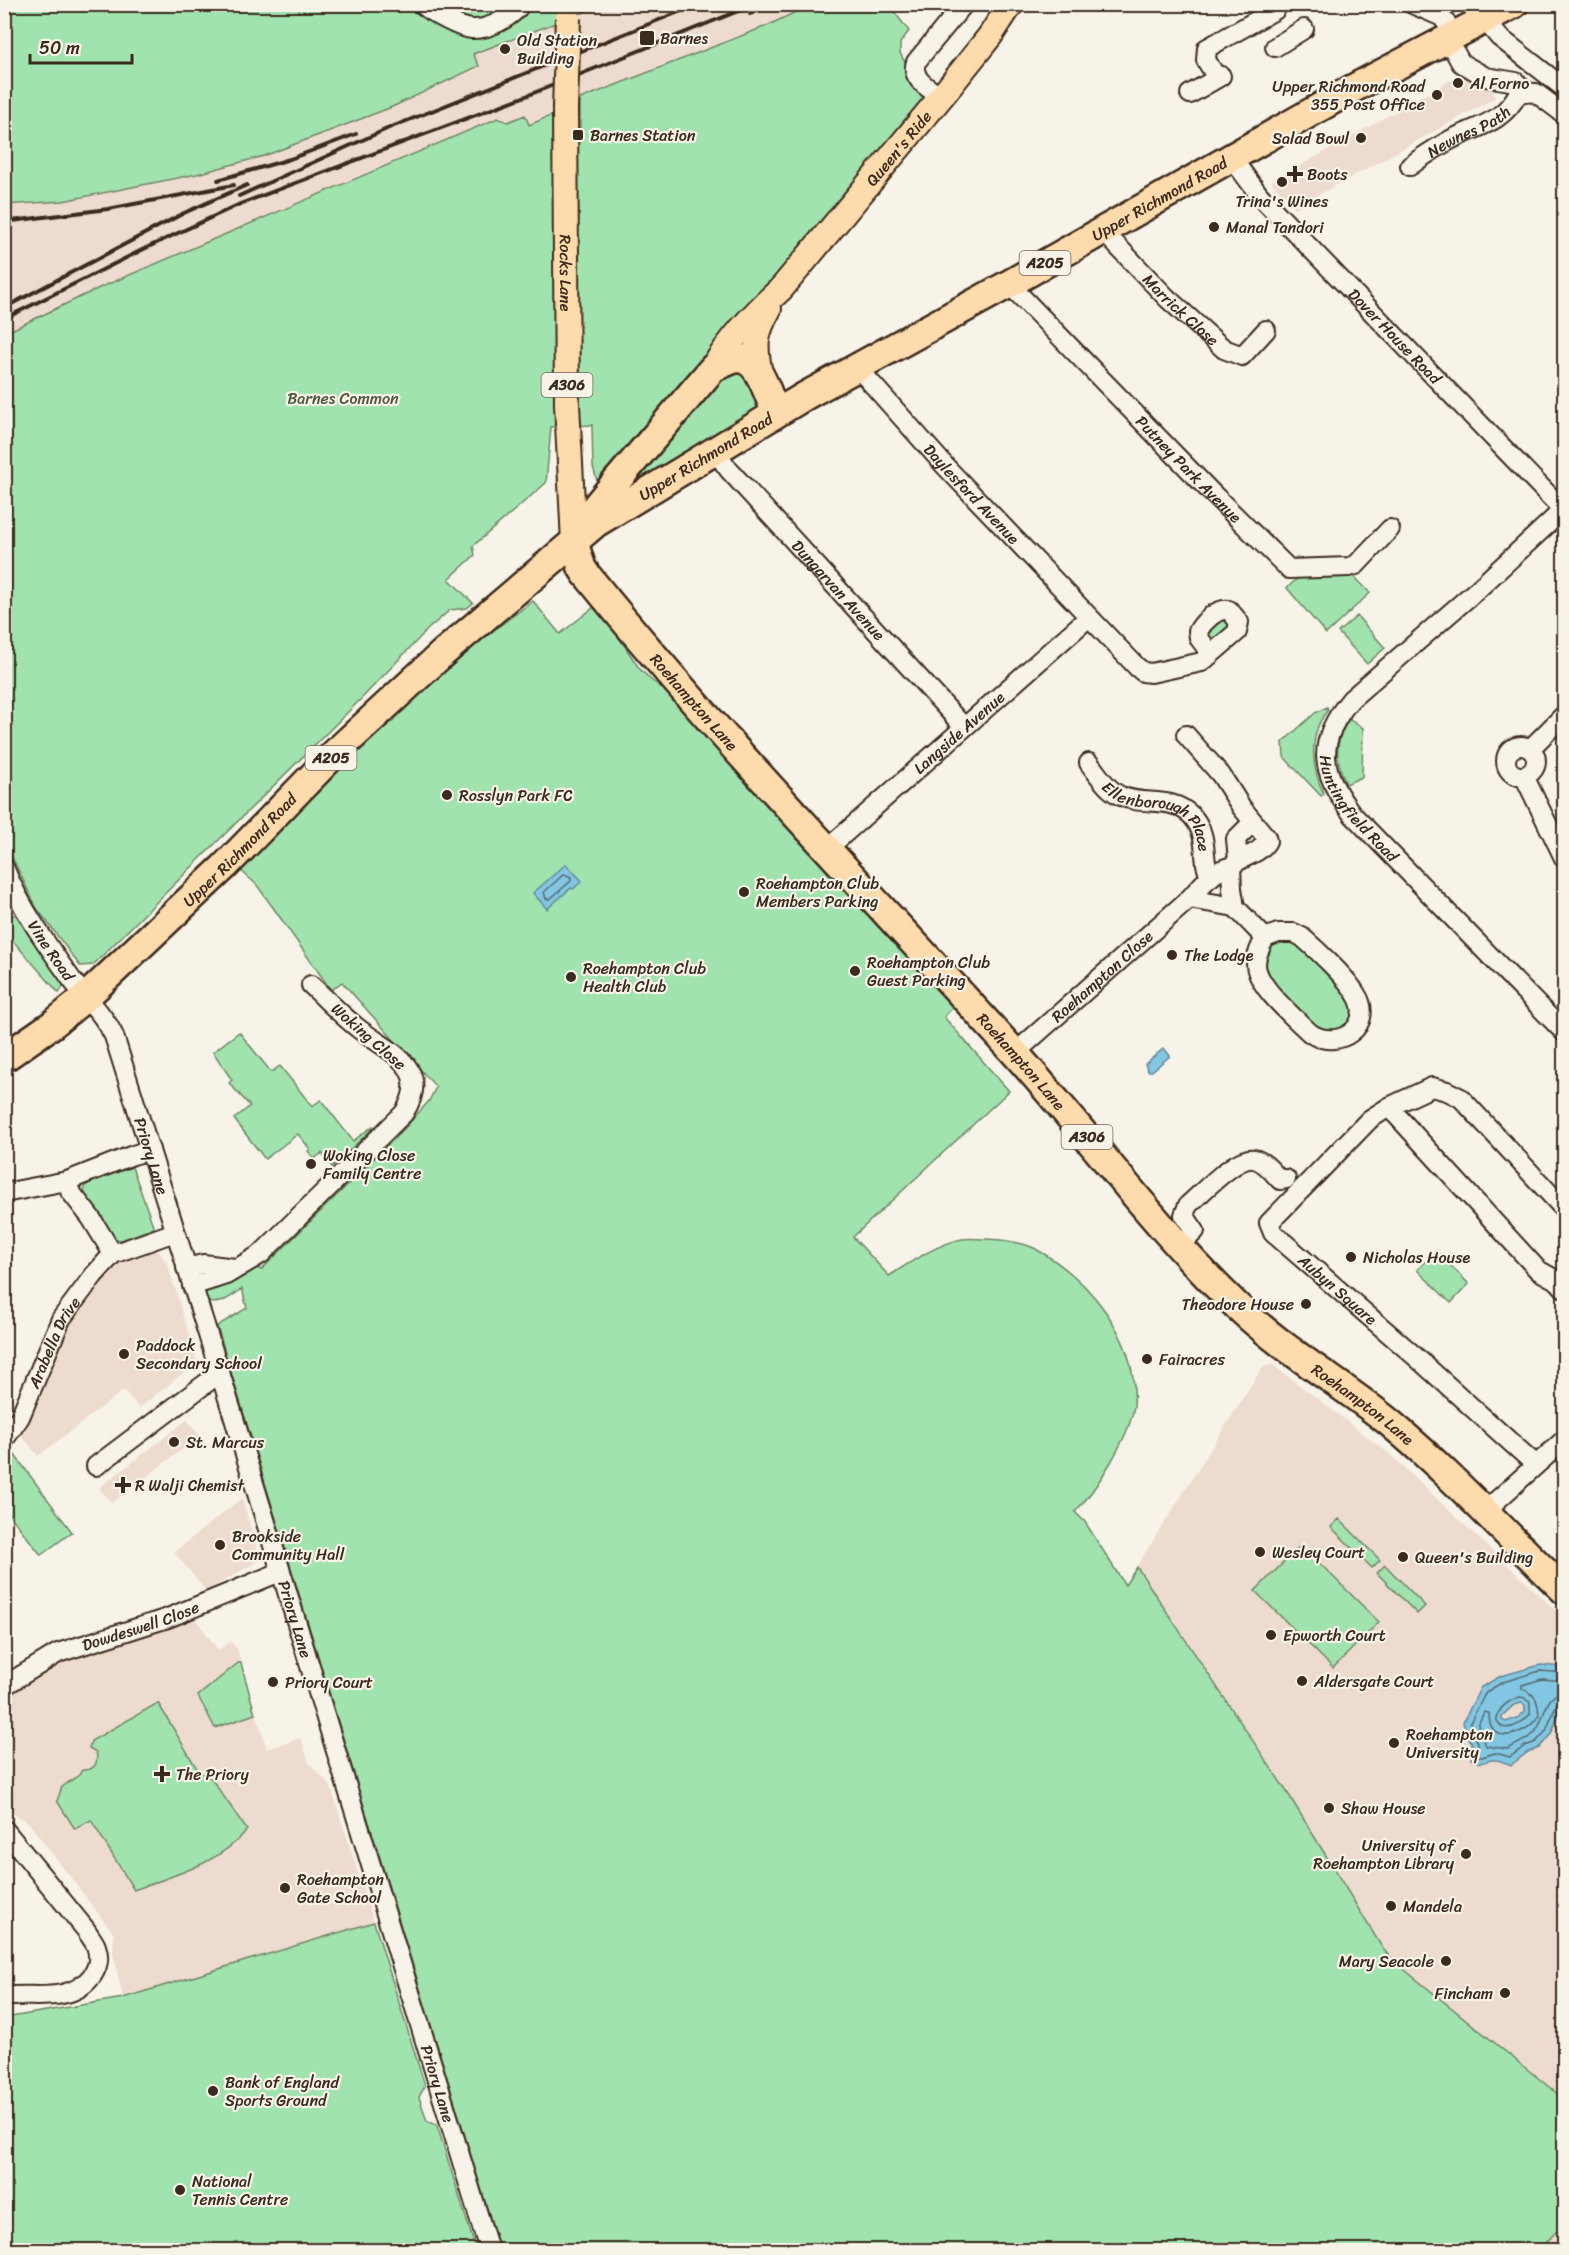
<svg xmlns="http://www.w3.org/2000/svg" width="1569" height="2255" font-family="Sriracha,sans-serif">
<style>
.built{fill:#eedbcf}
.green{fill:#a1e3ae;stroke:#6e8666;stroke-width:1.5}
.water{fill:#81c6e2;stroke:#658894;stroke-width:1.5;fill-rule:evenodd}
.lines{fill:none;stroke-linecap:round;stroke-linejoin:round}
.shore{stroke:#57686c;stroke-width:1.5}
.minor-casing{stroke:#3b2a1e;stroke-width:22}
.major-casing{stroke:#3b2a1e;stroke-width:28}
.highway-casing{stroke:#3b2a1e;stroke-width:32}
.minor{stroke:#f7f3e8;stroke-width:18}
.major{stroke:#fedbac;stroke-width:24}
.highway{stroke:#fedbac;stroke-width:27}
.rail{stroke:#3b2a1e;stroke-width:4}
.major-bridge-casing{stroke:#3b2a1e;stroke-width:28;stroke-linecap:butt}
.major-bridge{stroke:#fedbac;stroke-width:24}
.poi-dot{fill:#3b2a1e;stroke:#f7f3e8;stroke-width:2}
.labels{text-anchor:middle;stroke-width:4.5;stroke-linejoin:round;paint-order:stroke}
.shield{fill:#f7f3e8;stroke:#73665b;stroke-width:1.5}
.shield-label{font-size:15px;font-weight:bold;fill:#3b2a1e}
.poi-label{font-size:16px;fill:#3b2a1e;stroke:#f7f3e8;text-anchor:start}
.street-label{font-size:16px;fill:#3b2a1e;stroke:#f7f3e8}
.park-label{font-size:16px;fill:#545842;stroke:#f7f3e8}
</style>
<rect width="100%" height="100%" fill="#f7f3e8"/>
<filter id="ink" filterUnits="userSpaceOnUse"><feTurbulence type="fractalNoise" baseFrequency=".0167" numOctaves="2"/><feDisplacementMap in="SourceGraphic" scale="12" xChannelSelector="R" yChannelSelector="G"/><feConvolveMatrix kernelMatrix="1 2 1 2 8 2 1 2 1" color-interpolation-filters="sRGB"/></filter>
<g filter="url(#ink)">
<!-- built -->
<path class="built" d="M625,4L810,5L769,25L580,99L528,125L498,118L99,288L5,333V205L63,201L264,156L392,107L435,88L444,82L478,66L473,54L603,5H613L615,8Z
M1467,71L1476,85L1492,87L1495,98L1295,208L1271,182Z
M157,1249L168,1265L197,1362L139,1408L124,1390L38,1456L20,1434L57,1345L80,1304L112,1268L136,1254Z
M1272,1364L1387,1452L1564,1618V2250H1454L1125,1585L1262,1368Z
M187,1420L200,1436L112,1503L99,1488Z
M242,1498L260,1560L206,1591L174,1552Z
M195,1618L218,1650L231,1642L237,1649L267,1749L301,1738L309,1763L330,1785L374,1922L123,1998L113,1953L114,1934L28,1822L5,1809V1696L61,1660L168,1630Z"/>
<!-- green -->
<path class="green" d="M4,5H603L473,54L479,66L392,107L264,156L197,174L63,201L5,205Z
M810,5H889L909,31L900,43V53L908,68L926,96L913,114L601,483L598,484L593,467L592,425L551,427L546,483L473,546L475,555L449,579L473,603L467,608L450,610L428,629L363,697L93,965L80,966L36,907L5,842V333L99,288L498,118L508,122L525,115L529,125L552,115V141L580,132V99L769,25Z
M724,369L746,372L760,402L755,410L627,488Z
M1302,574H1352L1370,593L1326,634L1287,588Z
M533,601L560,634L594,607L614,630L639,668L651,680L676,698L953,1007L944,1017L1009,1091L853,1237L889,1276C911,1262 935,1245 962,1239C969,1238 977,1239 985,1239C1000,1240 1019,1241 1034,1248C1089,1278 1139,1339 1134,1405C1131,1435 1096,1490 1075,1512L1085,1522L1125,1585L1137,1567L1287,1792L1383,1949L1395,1962L1564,2099V2223L1539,2250H500L217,1326L247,1308L242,1289C231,1296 220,1307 205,1301V1293L210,1286L257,1268L261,1270L404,1129L429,1101L436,1087L342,982L331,990L272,906L256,884L240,870L347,760L459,656Z
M1227,616L1233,624L1210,644L1206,627Z
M1357,616L1385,648L1367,664L1338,632Z
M1327,707L1328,710C1308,733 1311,768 1324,794L1321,796L1284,757L1283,742L1315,713Z
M1349,719L1363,728L1362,777L1346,784C1335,759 1334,742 1349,719Z
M19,914L64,985L59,993L5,932L4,917Z
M1277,940H1294L1347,993L1353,1010L1352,1020L1337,1033L1315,1029L1267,978L1262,962L1271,945Z
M239,1032L271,1072L280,1066L312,1106L321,1100L353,1141L373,1126L374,1127L332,1167L322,1153L314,1159L308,1151L310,1149L298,1134L265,1159L234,1119L250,1106L229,1083L232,1080L213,1052Z
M132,1167L154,1228L121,1240L112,1238L85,1197L84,1187L93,1181Z
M1436,1251L1469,1284L1451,1303L1417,1270Z
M11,1450L72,1532L41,1555L5,1509V1456Z
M1339,1519L1380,1560L1372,1568L1331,1527Z
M1301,1545L1379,1622L1333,1668L1255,1591Z
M1385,1565L1425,1606L1417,1614L1377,1573Z
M238,1663H241L255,1714L215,1728L198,1696Z
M158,1703L199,1772L211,1778L247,1830C219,1864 174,1875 134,1890L91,1820L75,1829L57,1801L62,1787L79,1775L82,1770C94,1771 99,1763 96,1752L89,1748L91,1741Z
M374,1922L425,2086L419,2097L427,2121L437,2125L476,2250H5V2018L123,1998Z"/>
<!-- water -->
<path class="water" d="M566,864L582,881L573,889L571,888L547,909L533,893Z
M1164,1048L1170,1056L1152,1071H1148L1145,1064Z
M1540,1665L1563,1667L1564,1669V1700L1551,1734L1539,1748L1528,1752L1511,1765C1506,1763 1500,1760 1496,1760C1486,1759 1481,1767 1471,1759L1472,1743L1466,1734L1463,1722L1481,1687L1501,1676ZM1522,1703L1525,1706V1711L1519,1717L1506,1722L1502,1720V1716L1514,1705Z"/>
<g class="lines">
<!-- shore -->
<path class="shore" d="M564,874L571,877V881L550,899H546L544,892Z
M1564,1673L1540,1671L1503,1682L1486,1692L1470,1723L1471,1731L1478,1742V1756L1482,1757L1495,1753L1510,1757L1525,1746L1536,1742L1546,1731L1557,1703L1564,1700
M1564,1681L1542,1679L1522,1685V1689C1537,1694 1538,1702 1539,1716C1535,1720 1531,1726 1525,1729C1506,1740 1489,1737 1489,1713L1484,1712L1478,1725L1486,1746L1508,1749C1515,1745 1528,1739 1533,1734C1546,1723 1542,1694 1564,1692
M1520,1697L1525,1698L1530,1702V1714C1523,1722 1513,1730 1502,1727L1497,1721C1496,1709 1509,1700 1520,1697Z"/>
<!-- minor casing -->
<g class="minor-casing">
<g id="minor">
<path d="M422,4C432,13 459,28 472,29C489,30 512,17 521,4"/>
<path d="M1412,4L1442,17L1455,35"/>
<path d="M1485,20L1499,37L1564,88"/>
<path d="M1447,38L1461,63L1486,77L1516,82L1519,85V92"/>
<path d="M1275,47L1304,29"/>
<path d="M1217,78L1206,60L1207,48L1275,10L1279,4"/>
<path d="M1519,92L1536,93L1564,114"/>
<path d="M1190,94L1221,76"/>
<path d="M941,97C929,88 910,79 916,62L964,4"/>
<path id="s1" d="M1231,157L1260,196L1564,511"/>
<path id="s2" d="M1410,166C1423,156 1436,148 1450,140C1479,125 1502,124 1519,92"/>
<path id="s3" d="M1102,230L1167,298L1224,349L1242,356L1266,330"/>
<path id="s4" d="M1009,284L1210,491L1289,569L1349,567L1356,565L1390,529"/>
<path id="s5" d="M857,367L946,467L1137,667L1143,672L1151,673L1202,662L1237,632L1239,622L1229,610C1217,608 1204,621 1198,631L1199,638L1211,654"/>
<path id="s6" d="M715,451L729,470L964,727"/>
<path id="s7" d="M1564,509L1478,589L1351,699C1315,742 1320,773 1353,815L1564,1032"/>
<path d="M1186,735L1221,775L1242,808L1266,837L1267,841C1258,856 1242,855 1231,867"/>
<circle cx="1521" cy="761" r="15"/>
<path d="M1530,749L1564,715"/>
<path id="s8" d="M1089,763C1098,774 1107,790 1121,796C1144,807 1170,794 1192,816C1211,837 1200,862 1211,877"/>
<path d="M1524,776L1564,858"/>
<path id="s9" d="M827,849L1089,617"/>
<path d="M1238,860L1236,839L1253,822"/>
<path id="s10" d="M4,867C20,907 47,945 72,980C86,999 104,1014 114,1036L221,1376L489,2250"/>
<path d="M1231,867L1232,889L1235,907L1265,938"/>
<path d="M1189,899L1235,907"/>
<path d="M1278,933H1294L1302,937C1316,949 1347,978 1356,994C1376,1025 1339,1052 1310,1033C1295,1018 1256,986 1256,964C1256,955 1261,946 1265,938Z"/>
<path id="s11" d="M1015,1053L1189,899C1200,887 1214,869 1231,867"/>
<path id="s12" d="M1389,1107L1370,1119L1269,1223L1273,1233L1417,1358L1536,1465"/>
<path d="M67,1181L70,1191L91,1218L113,1254"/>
<path d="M4,1193L67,1181L133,1155L150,1150"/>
<path d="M1564,1209L1461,1098L1447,1091L1432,1087L1389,1107L1538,1270L1558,1281L1564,1288"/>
<path d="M1179,1247L1195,1231L1184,1215L1188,1205C1202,1193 1236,1156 1254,1159C1265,1161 1273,1173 1280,1180L1286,1179"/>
<path d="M186,1268L203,1264L235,1268"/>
<path d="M192,1286L226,1275L261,1254L404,1113C433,1067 389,1052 359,1029C342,1016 326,999 311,985"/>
<path id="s13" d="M4,1440L20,1417L61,1319L94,1275L113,1254L175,1232"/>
<path d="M96,1466L213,1378L221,1376"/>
<path d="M1485,1511L1564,1440"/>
<path id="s14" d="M4,1686L58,1653L168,1618L280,1572"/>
<path d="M4,1829L86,1930C89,1935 94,1941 96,1946C105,1970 84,1990 62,1994C44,1998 23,1994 4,1997"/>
</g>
</g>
<!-- major casing -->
<g class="major-casing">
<g id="major">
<path id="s15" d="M565,108L567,404L574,542"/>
<path id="s16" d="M713,368C731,338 755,312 781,289L946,91L990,36L1011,4"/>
<path d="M760,373C754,345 755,334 769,309"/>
</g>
</g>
<!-- highway casing -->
<g class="highway-casing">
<g id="highway">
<path d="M582,528L592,511L615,483L713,368C720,365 728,361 735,359C759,354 768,397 776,413"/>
<path id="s17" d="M574,542L582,568L586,574C720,740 870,893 1013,1051C1089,1135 1155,1228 1238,1307C1284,1351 1341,1383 1390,1423C1452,1475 1506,1534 1564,1590"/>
<path id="s18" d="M4,1058L53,1024L87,996L225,866L335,753L442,654L596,523L805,396L1009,284L1352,89L1514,4"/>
</g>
</g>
<!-- minor -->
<use href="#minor" class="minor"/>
<!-- major -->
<use href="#major" class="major"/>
<!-- highway -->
<use href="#highway" class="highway"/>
<!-- rail -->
<path class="rail" d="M750,14L774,4
M218,180L290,159L356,134
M239,196L389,128L699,4
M4,222L108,209L234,185
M4,308L184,213L247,185
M4,319L146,248L240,204L526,96L756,4"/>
<!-- major-bridge casing -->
<g class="major-bridge-casing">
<path id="major-bridge" d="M565,108L568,18"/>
</g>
<!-- major-bridge -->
<use href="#major-bridge" class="major-bridge"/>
</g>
</g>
<!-- markers -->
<g class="poi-dot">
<rect x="639" y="30" width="16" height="16" rx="3"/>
<circle cx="505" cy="49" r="6"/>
<circle cx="1458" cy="83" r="6"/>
<circle cx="1437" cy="95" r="6"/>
<rect x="572" y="129" width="12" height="12" rx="3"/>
<circle cx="1361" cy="138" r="6"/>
<path d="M1292 165h6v6h6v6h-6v6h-6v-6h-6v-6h6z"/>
<circle cx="1282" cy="182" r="6"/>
<circle cx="1214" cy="227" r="6"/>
<circle cx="447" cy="795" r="6"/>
<circle cx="744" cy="892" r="6"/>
<circle cx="1172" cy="955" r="6"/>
<circle cx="855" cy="971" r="6"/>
<circle cx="571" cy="977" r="6"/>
<circle cx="311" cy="1164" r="6"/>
<circle cx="1351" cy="1257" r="6"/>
<circle cx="1306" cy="1304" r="6"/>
<circle cx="124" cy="1354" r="6"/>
<circle cx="1147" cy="1359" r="6"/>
<circle cx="174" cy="1442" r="6"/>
<path d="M120 1476h6v6h6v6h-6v6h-6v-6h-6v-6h6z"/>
<circle cx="220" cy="1545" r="6"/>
<circle cx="1260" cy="1552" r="6"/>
<circle cx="1403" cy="1557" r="6"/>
<circle cx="1271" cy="1635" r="6"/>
<circle cx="1302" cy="1681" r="6"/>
<circle cx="273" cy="1682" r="6"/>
<circle cx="1394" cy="1743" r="6"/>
<path d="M159 1765h6v6h6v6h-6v6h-6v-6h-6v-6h6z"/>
<circle cx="1329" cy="1808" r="6"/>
<circle cx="1466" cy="1854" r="6"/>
<circle cx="285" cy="1888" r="6"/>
<circle cx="1391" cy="1906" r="6"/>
<circle cx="1446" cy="1961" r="6"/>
<circle cx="1505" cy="1993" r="6"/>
<circle cx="213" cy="2091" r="6"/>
<circle cx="180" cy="2190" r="6"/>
</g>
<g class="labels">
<!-- shield labels -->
<g class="shield">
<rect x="1019.5" y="251" width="51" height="24" rx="4.5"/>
<rect x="541.5" y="373" width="51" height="24" rx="4.5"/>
<rect x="305.5" y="746" width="51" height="24" rx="4.5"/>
<rect x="1061.5" y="1125" width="51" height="24" rx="4.5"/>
</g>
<g class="shield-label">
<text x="1045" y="268">A205</text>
<text x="567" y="390">A306</text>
<text x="331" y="763">A205</text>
<text x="1087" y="1142">A306</text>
</g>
<!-- poi labels -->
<g class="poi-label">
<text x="660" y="44">Barnes</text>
<text x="517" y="46">Old Station<tspan x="517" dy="18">Building</tspan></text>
<text x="1470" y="89">Al Forno</text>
<text x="1425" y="92" text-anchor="end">Upper Richmond Road<tspan x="1425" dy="18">355 Post Office</tspan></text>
<text x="590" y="141">Barnes Station</text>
<text x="1349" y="144" text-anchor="end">Salad Bowl</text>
<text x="1307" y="180">Boots</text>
<text x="1282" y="207" text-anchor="middle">Trina's Wines</text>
<text x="1226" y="233">Manal Tandori</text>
<text x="459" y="801">Rosslyn Park FC</text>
<text x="756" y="889">Roehampton Club<tspan x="756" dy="18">Members Parking</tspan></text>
<text x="1184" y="961">The Lodge</text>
<text x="867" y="968">Roehampton Club<tspan x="867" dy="18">Guest Parking</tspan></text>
<text x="583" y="974">Roehampton Club<tspan x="583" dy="18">Health Club</tspan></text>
<text x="323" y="1161">Woking Close<tspan x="323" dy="18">Family Centre</tspan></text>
<text x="1363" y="1263">Nicholas House</text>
<text x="1294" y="1310" text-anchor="end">Theodore House</text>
<text x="136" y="1351">Paddock<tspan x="136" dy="18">Secondary School</tspan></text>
<text x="1159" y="1365">Fairacres</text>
<text x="186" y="1448">St. Marcus</text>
<text x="135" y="1491">R Walji Chemist</text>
<text x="232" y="1542">Brookside<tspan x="232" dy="18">Community Hall</tspan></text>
<text x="1272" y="1558">Wesley Court</text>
<text x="1415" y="1563">Queen's Building</text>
<text x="1283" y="1641">Epworth Court</text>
<text x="1314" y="1687">Aldersgate Court</text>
<text x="285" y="1688">Priory Court</text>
<text x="1406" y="1740">Roehampton<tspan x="1406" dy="18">University</tspan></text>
<text x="176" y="1780">The Priory</text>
<text x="1341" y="1814">Shaw House</text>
<text x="1454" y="1851" text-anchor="end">University of<tspan x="1454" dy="18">Roehampton Library</tspan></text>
<text x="297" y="1885">Roehampton<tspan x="297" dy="18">Gate School</tspan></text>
<text x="1403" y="1912">Mandela</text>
<text x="1434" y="1967" text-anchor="end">Mary Seacole</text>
<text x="1493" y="1999" text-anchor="end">Fincham</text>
<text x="225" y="2088">Bank of England<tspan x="225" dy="18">Sports Ground</tspan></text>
<text x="192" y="2187">National<tspan x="192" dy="18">Tennis Centre</tspan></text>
</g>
<!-- street labels -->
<g class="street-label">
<text dy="6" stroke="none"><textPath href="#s2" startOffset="68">Newnes Path</textPath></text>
<text dy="6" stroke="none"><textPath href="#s16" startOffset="288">Queen's Ride</textPath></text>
<text dy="6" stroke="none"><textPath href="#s18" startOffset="1449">Upper Richmond Road</textPath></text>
<text dy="6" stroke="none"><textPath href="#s15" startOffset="165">Rocks Lane</textPath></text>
<text dy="6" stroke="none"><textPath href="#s3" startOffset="112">Marrick Close</textPath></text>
<text dy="6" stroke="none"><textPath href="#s1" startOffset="243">Dover House Road</textPath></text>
<text dy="6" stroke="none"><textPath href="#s18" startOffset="927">Upper Richmond Road</textPath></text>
<text dy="6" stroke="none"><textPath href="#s4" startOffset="258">Putney Park Avenue</textPath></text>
<text dy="6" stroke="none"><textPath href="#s5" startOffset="171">Daylesford Avenue</textPath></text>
<text dy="6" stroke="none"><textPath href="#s6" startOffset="186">Dungarvan Avenue</textPath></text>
<text dy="6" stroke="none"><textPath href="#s17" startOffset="202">Roehampton Lane</textPath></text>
<text dy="6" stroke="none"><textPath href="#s9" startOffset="176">Langside Avenue</textPath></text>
<text dy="6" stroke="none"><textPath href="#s7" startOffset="412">Huntingfield Road</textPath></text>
<text dy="6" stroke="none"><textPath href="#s8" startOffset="93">Ellenborough Place</textPath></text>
<text dy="6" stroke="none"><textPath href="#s18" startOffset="315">Upper Richmond Road</textPath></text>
<text dy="6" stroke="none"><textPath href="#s10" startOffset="96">Vine Road</textPath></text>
<text dy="6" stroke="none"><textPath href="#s11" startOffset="116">Roehampton Close</textPath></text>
<text transform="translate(369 1036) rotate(41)" y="6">Woking Close</text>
<text dy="6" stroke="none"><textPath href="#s17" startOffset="688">Roehampton Lane</textPath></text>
<text dy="6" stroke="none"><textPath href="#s10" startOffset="328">Priory Lane</textPath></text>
<text dy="6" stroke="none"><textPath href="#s12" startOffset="264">Aubyn Square</textPath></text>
<text dy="6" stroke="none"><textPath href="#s13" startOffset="110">Arabella Drive</textPath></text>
<text dy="6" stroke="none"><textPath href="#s17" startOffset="1174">Roehampton Lane</textPath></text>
<text dy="6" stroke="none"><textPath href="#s10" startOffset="813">Priory Lane</textPath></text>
<text dy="6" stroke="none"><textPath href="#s14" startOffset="150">Dowdeswell Close</textPath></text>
<text dy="6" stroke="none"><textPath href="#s10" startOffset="1299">Priory Lane</textPath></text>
</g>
<!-- park labels -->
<g class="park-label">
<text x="343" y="404">Barnes Common</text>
</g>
</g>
<!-- margin -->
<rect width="1569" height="2255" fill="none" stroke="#f7f3e8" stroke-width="24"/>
<rect x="12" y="12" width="1545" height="2231" fill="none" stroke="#3b2a1e" stroke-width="2" filter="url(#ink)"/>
<!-- scale -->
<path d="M30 54v9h102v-9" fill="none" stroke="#3b2a1e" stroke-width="3"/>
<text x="39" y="54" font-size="18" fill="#3b2a1e" stroke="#f7f3e8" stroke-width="4.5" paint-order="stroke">50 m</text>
</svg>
